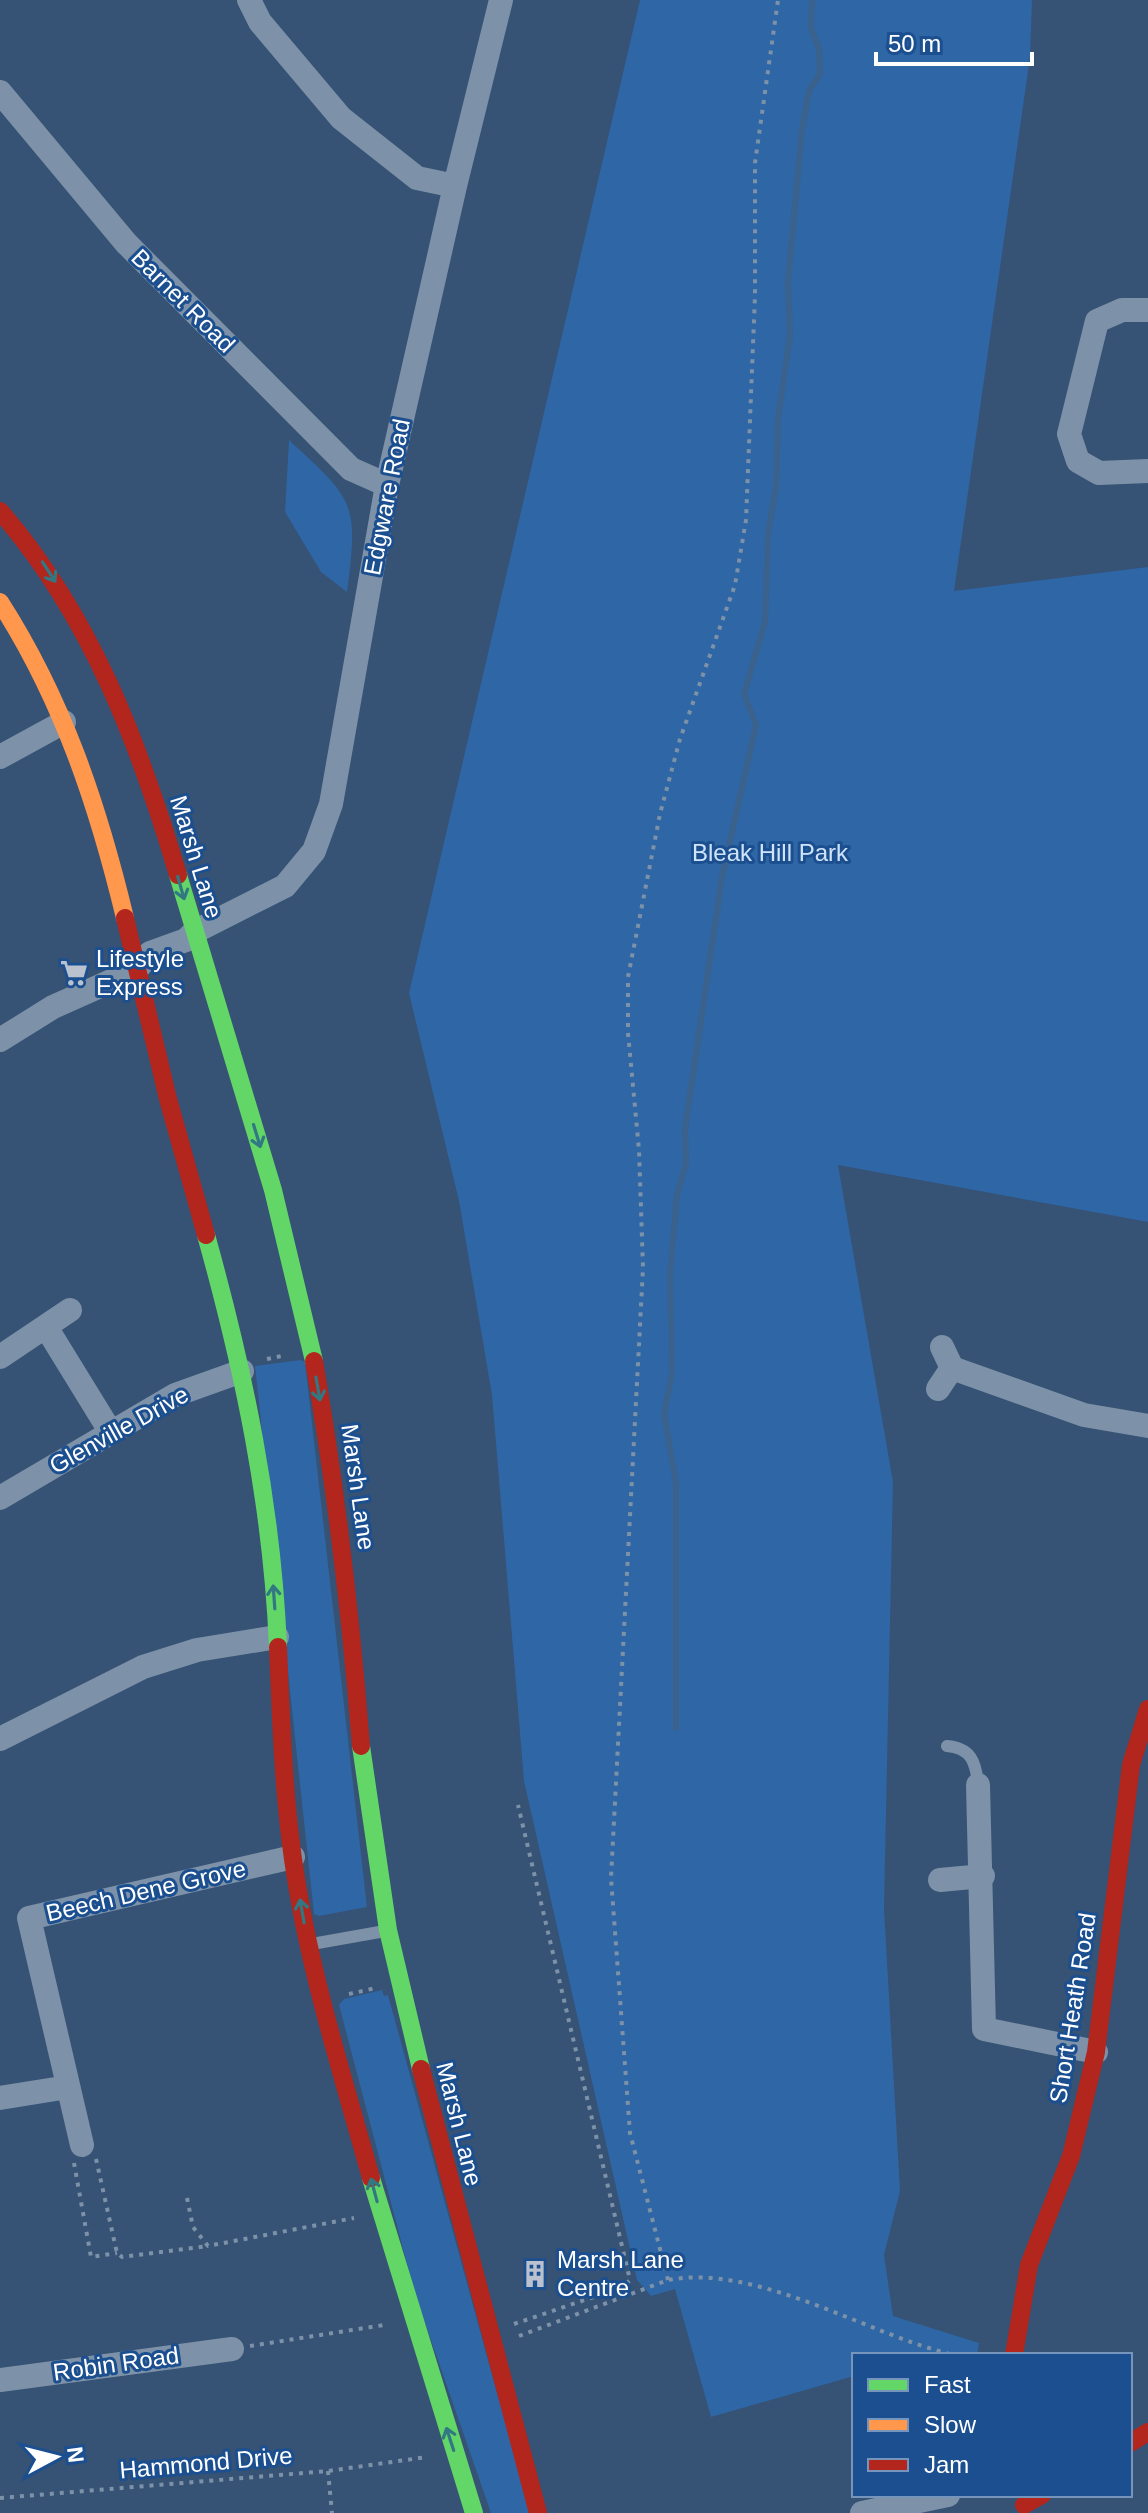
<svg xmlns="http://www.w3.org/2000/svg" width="1148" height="2513" font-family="Helvetica,sans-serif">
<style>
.green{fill:#2f66a5}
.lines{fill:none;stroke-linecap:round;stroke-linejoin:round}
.stream{stroke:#3b618d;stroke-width:6}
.path{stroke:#7d92a8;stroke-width:4;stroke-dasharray:4 6;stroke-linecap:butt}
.lane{stroke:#7d92a8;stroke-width:12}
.street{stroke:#7d92a8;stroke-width:24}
.fast{stroke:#63d668;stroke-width:18}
.slow{stroke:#ff974d;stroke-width:18}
.jam{stroke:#b3261e;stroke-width:18}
.oneway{stroke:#317883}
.labels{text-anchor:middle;stroke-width:6;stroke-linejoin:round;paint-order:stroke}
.street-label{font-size:24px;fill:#fff;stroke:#1b4f8f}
.park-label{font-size:24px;fill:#cfe3fa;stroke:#1b4f8f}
.poi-label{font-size:24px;fill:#fff;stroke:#1b4f8f;text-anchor:start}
</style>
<rect width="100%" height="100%" fill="#365274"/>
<!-- green -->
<path class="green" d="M640,0H1032L1030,57L954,591L1148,567V1222L838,1165L893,1482L884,1908L900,2191L884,2255L893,2316L979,2343L977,2355H854V2376L711,2417L675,2289L651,2296L637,2280L524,1781L492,1395L459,1201L409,993Z
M289,440C354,500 359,502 347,592L321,572L285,512Z
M301,1360L305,1362L367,1907L319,1916L314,1914L255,1366Z
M382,1990L384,1996L388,1995L530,2513H491L415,2294L339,2005L344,1999Z"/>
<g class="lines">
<!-- stream -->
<path class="stream" d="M676,1728V1483L664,1414L672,1374L670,1273L677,1195L686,1163L685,1129L722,877L756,725L744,694L765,622L768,534L776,487L778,419L790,336L788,282L802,129L809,91L820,74L819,49L811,28L812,0"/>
<!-- path -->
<path class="path" d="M267,1359L286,1355
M349,1994L376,1988
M96,2159L117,2253L122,2257L208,2246
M74,2163L91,2257L117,2253
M187,2198L193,2227L208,2246L354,2218
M668,2280L630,2133L611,1878L643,1268L639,1150L628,1033V977L660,814L680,739L735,585L746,520L755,295V163L778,0
M514,2324L623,2287L630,2280L518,1805
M519,2336L668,2280C757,2263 868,2335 954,2355
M250,2346L384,2325
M328,2471L332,2513
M0,2498L328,2471L427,2457"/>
<!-- lane -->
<path class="lane" d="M947,1746C971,1748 976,1762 978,1785
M312,1944L385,1931"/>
<!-- street -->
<path class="street" d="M249,0L260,22L341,118L417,178L455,186
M0,92L126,243L351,469L387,485
M1148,310H1122L1097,321L1069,434L1078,461L1099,473L1148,471
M0,757L64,722
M0,1040L53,1007L136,970L150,953L186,940L194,932L285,886L314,851L331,804L387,485L455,186L501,0
M46,1327L110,1431
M942,1347L952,1368L1084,1415L1148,1426
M0,1357L70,1310
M938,1389L952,1368
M0,1498L175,1395L242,1371
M0,1739L143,1667L197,1650L277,1637
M978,1785L984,2029L1096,2052
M940,1880L983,1876
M0,2098L68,2087
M82,2145L29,1918L293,1857
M0,2380L232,2349
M862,2513L948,2495"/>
<!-- fast -->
<path class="fast" d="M178,875L273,1190L314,1361
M206,1235C244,1371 272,1505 278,1647
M361,1746L388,1930L421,2069
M371,2178L474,2513"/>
<!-- slow -->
<path class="slow" d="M0,602C63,700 98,806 125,918"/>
<!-- jam -->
<path class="jam" d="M0,511C91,616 139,743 178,875
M125,918L168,1099L206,1235
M314,1361C336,1489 351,1617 361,1746
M278,1647C281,1718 283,1789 293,1859C308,1967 342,2073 371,2178
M421,2069L538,2513
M1014,2355L1029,2265L1071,2156L1096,2052L1131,1765L1148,1709
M1130,2443L1148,2432
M1024,2505L1042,2495"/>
</g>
<!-- one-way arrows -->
<defs><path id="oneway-shaft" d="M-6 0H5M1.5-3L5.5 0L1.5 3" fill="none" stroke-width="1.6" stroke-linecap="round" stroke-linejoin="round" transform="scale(2)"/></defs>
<g class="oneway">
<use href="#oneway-shaft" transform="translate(49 572) rotate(57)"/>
<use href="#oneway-shaft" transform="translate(181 888) rotate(74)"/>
<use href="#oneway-shaft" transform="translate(257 1136) rotate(73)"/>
<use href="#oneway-shaft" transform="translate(318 1389) rotate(80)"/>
<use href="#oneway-shaft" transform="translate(274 1597) rotate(-94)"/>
<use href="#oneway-shaft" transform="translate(302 1911) rotate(-100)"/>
<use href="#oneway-shaft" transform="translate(374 2190) rotate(-105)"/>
<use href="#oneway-shaft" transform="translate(450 2439) rotate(-108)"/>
</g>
<!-- icons -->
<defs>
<g id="supermarket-bare" transform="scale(2.16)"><path d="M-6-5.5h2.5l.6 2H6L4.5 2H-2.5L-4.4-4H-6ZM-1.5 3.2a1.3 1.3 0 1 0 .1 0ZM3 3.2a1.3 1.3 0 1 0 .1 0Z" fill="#b9c2ce" stroke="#1b4f8f" stroke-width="2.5" paint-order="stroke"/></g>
<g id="building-bare" transform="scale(2.16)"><path d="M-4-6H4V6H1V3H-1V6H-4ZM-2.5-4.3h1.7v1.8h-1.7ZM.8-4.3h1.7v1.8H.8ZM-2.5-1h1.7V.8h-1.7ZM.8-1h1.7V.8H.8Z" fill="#b9c2ce" stroke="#1b4f8f" stroke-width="2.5" paint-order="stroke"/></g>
</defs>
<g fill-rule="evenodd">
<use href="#supermarket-bare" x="74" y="973"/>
<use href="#building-bare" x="535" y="2274"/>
</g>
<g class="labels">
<!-- street labels -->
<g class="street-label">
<text transform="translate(183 301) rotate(45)" y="8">Barnet Road</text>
<text transform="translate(387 497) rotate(-79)" y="8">Edgware Road</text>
<text transform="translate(196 857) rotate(73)" y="8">Marsh Lane</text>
<text transform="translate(119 1430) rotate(-29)" y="8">Glenville Drive</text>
<text transform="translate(358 1487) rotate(82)" y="8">Marsh Lane</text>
<text transform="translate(146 1891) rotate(-13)" y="8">Beech Dene Grove</text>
<text transform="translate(1073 2008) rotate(-81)" y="8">Short Heath Road</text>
<text transform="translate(459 2124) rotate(76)" y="8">Marsh Lane</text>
<text transform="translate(116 2364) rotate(-8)" y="8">Robin Road</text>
<text transform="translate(206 2463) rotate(-5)" y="8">Hammond Drive</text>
</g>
<!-- park labels -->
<g class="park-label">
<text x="770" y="861">Bleak Hill Park</text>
</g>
<!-- poi labels -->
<g class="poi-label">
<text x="96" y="967">Lifestyle<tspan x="96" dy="28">Express</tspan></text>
<text x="557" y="2268">Marsh Lane<tspan x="557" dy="28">Centre</tspan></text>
</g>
</g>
<!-- legend -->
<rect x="852" y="2353" width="280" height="144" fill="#1b4f8f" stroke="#7695bc" stroke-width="2"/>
<rect x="868" y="2379" width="40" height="12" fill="#63d668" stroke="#7695bc" stroke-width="2"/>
<text x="924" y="2393" font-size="24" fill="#ffffff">Fast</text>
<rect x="868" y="2419" width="40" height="12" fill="#ff974d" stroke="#7695bc" stroke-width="2"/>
<text x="924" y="2433" font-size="24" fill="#ffffff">Slow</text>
<rect x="868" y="2459" width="40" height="12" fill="#b3261e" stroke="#7695bc" stroke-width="2"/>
<text x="924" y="2473" font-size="24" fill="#ffffff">Jam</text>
<!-- north arrow -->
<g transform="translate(56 2457) rotate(83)" stroke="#1b4f8f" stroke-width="6" paint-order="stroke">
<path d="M0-6L14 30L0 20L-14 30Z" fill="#ffffff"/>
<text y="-12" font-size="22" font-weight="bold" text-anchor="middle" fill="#ffffff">N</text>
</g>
<!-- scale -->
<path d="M876 52v12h156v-12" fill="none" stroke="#ffffff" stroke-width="4"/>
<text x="888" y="52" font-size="24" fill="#ffffff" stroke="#1b4f8f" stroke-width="6" paint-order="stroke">50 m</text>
</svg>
